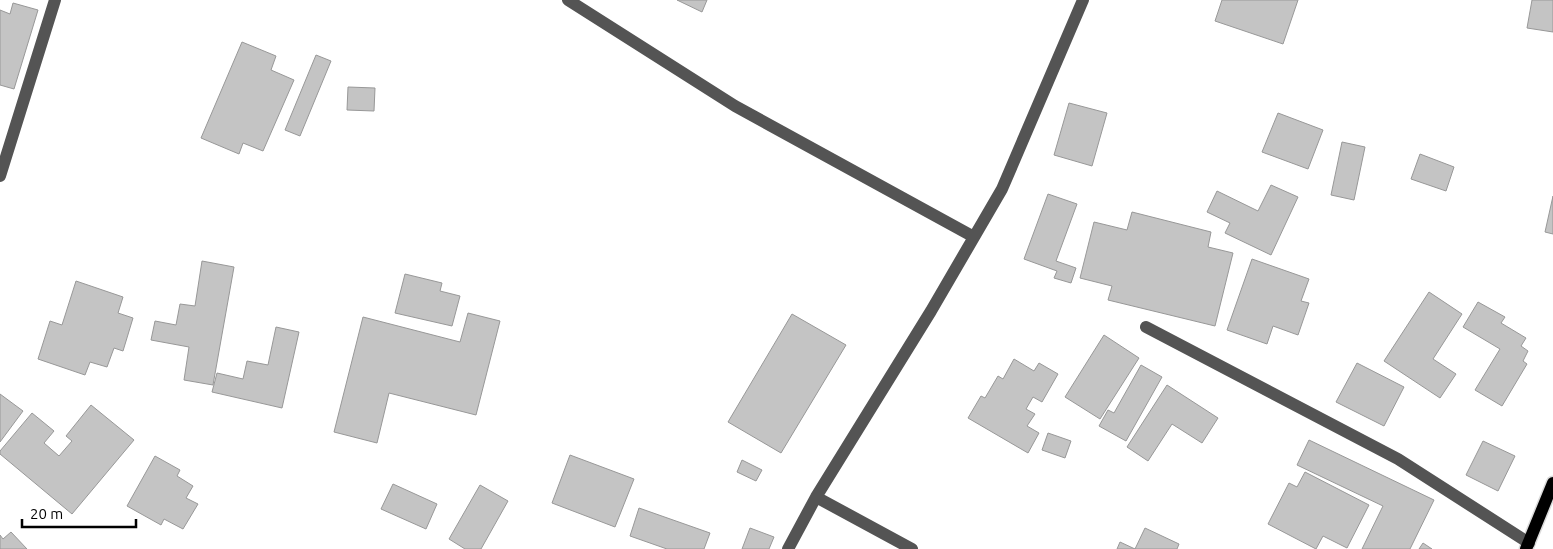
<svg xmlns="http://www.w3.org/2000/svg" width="1553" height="549" font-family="Ubuntu,sans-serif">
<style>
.building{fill:#c4c4c4;stroke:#989898}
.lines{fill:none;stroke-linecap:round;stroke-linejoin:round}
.major-casing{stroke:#dbdbdb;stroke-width:15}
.minor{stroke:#545454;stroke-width:12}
.major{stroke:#000;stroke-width:12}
</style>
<rect width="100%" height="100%" fill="#fff"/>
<!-- building -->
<path class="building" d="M677,0H707L702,12Z
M1222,0H1298L1283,44L1215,21Z
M1532,0H1553V32L1527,28Z
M13,3L38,10L14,89L0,85V10L10,14Z
M242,42L276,56L271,70L294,80L263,151L243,143L239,154L201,138Z
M316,55L331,61L300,136L285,130Z
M348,87L375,88L374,111L347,110Z
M1069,103L1107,113L1092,166L1054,155Z
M1278,113L1323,130L1308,169L1262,152Z
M1342,142L1365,147L1354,200L1331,195Z
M1420,154L1454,167L1446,191L1411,179Z
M1271,185L1298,197L1271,255L1225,233L1230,223L1207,212L1217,191L1258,211Z
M1048,194L1077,204L1056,261L1076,268L1071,283L1054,278L1057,271L1024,259Z
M1553,196V234L1545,232Z
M1132,212L1211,232L1208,247L1233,253L1215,326L1108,300L1112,286L1080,278L1094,222L1127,230Z
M1252,259L1309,279L1301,301L1309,303L1298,335L1273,326L1267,344L1227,330Z
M202,261L234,267L213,385L184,380L189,347L151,340L155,321L176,325L180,304L195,306Z
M405,274L442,283L440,291L460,296L452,326L395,313Z
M76,281L123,297L118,313L133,318L123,351L114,348L107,367L90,362L85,375L38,359L50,321L62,325Z
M1429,292L1462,314L1433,359L1456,374L1440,398L1384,361Z
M1478,302L1505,317L1501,323L1526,338L1521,346L1528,351L1523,361L1527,364L1502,406L1475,390L1500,349L1463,327Z
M468,313L500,321L476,415L389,393L377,443L334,432L363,317L460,342Z
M792,314L846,345L781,453L728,422Z
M276,327L299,332L282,408L212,392L217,373L243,379L247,361L268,365Z
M1104,335L1139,358L1100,419L1065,397Z
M1014,359L1034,371L1039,363L1058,374L1042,402L1033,397L1026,409L1035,414L1027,426L1039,433L1028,453L968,418L981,396L985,398L998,376L1003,379Z
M1357,363L1404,387L1384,426L1336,402Z
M1141,365L1162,377L1126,441L1099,426L1108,410L1114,413Z
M1167,385L1218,418L1202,443L1172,424L1148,461L1127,447Z
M0,394L23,411L0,442Z
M91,405L134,440L72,514L0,454V451L32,413L54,431L44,443L59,456L72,441L66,436Z
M1048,433L1071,441L1065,458L1042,450Z
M1309,440L1434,500L1410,549H1362L1383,506L1297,465Z
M1483,441L1515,456L1498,491L1466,475Z
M570,455L634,479L615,527L552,503Z
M155,456L180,470L177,476L193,486L186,498L198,504L183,529L164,519L161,525L127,506Z
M742,460L762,470L756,481L737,472Z
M1305,472L1369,505L1347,548L1323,536L1316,549L1268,524L1289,483L1297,487Z
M393,484L437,504L426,529L381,509Z
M480,485L508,501L481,549H465L449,539Z
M639,508L710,533L704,549H667L630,536Z
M750,528L774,537L769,549H742Z
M1145,528L1179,544L1177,549H1135Z
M11,532L27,549H0V535L3,539Z
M1120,542L1135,549H1117Z
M1423,543L1432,549H1419Z"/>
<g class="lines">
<!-- major casing -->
<g class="major-casing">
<path id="major" d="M1526,549L1553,483"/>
</g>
<!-- minor -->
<path class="minor" d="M568,0L735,106L974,237
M0,176L55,0
M1146,327L1398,459L1529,543
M816,497L912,549
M788,549L816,497L931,311L1002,189L1083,0"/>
<!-- major -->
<use href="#major" class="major"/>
</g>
<!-- scale -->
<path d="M22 519v8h114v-8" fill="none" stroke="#000000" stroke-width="2.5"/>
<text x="30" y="519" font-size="15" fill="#000000" stroke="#ffffff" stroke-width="4" paint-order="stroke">20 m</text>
</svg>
